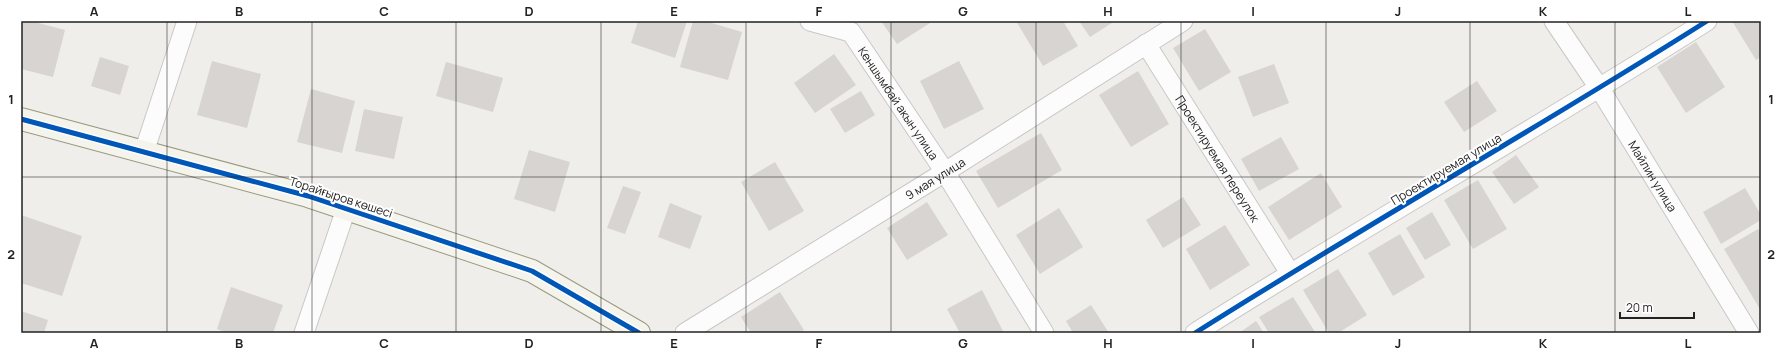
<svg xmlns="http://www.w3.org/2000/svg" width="1782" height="354" viewBox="0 0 1782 354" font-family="Manrope,sans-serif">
<rect width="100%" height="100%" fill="#f0eeeb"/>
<path fill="#d7d4d2" d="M 21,21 L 31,21 L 65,30 L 53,77 L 21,69 Z
M 638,21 L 687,21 L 675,58 L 631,43 Z
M 693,21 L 705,21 L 742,32 L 728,80 L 680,67 Z
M 881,21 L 929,21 L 930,23 L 897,44 Z
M 1016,21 L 1063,21 L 1078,46 L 1043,66 Z
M 1079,21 L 1115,21 L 1090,37 Z
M 1732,21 L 1761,21 L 1761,57 L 1756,60 Z
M 1205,29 L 1231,72 L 1199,91 L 1173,48 Z
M 1696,42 L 1725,87 L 1686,113 L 1657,67 Z
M 834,54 L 856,85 L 815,113 L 794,83 Z
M 100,57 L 129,66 L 120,95 L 91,86 Z
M 212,61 L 261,74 L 247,128 L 197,115 Z
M 959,61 L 984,109 L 944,129 L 920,81 Z
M 446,62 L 503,78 L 493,112 L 436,96 Z
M 1274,64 L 1289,103 L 1253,117 L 1238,77 Z
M 1138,71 L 1169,124 L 1131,147 L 1099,95 Z
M 1477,81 L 1497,111 L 1464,132 L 1444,102 Z
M 311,89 L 355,101 L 342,153 L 297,142 Z
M 861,91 L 875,115 L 845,133 L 830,109 Z
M 364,109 L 403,117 L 394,159 L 355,151 Z
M 1041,133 L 1062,170 L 998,208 L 976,171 Z
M 1281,137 L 1299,169 L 1259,191 L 1241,159 Z
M 529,150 L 570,162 L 555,212 L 514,199 Z
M 1516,155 L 1539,187 L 1514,204 L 1492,172 Z
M 775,162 L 804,211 L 769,231 L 741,182 Z
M 1321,173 L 1342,207 L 1289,240 L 1268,207 Z
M 1478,180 L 1507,229 L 1473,249 L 1444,200 Z
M 623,186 L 641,192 L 625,234 L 607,228 Z
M 1745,188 L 1761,215 L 1761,220 L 1721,244 L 1703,212 Z
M 1183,197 L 1201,225 L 1163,248 L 1146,220 Z
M 927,202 L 948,235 L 907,260 L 887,228 Z
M 670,203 L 702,216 L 690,249 L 658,237 Z
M 1059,208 L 1083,247 L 1040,274 L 1016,235 Z
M 1432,212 L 1451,245 L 1425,260 L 1406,228 Z
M 21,215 L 82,236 L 62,296 L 21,283 Z
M 1225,225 L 1250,265 L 1210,290 L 1186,249 Z
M 1758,229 L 1761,233 L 1761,311 L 1724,249 Z
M 1400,234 L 1425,277 L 1393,296 L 1368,253 Z
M 1338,269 L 1367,315 L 1338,333 L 1329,333 L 1303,290 Z
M 231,287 L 283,305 L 273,333 L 228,333 L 217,329 Z
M 982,290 L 1003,331 L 999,333 L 960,333 L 947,309 Z
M 780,292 L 804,330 L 799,333 L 751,333 L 741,317 Z
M 1293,297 L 1315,332 L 1269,333 L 1259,317 Z
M 1091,305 L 1109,333 L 1073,333 L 1066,321 Z
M 21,311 L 48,320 L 44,333 L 21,333 Z
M 1256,321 L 1264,333 L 1239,333 Z"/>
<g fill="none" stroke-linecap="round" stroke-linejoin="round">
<defs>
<g id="street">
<path id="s1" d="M 810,21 L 851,32 L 945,172 L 1044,333"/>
<path id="s2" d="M 1554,21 L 1600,89 L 1749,333"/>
<path id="s3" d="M 1146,44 L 1290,273"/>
<path d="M 144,152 L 187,21"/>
<path d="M 304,333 L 346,209"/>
<path id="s4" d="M 685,333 L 945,172 L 1183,21"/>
<path d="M 1195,333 C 1364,226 1538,128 1707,21"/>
</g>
<path id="secondary" d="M 21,119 L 308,196 L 532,271 L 639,333"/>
</defs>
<use href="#street" stroke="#c9c8c7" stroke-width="21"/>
<use href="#secondary" stroke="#999a82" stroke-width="24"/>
<use href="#street" stroke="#fdfcfc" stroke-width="19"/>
<use href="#secondary" stroke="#f4f4ed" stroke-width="22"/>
<defs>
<path id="cycleway" d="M 21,119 L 308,196 L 532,271 L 639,333
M 1195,333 C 1364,226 1538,128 1707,21"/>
</defs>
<use href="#cycleway" stroke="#fff" stroke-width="8"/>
<use href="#cycleway" stroke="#0057b8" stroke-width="5"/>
</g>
<path fill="none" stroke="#222" stroke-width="1" stroke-opacity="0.55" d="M 167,21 L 167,333M 312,21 L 312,333M 456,21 L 456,333M 601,21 L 601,333M 746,21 L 746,333M 891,21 L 891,333M 1036,21 L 1036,333M 1181,21 L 1181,333M 1326,21 L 1326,333M 1470,21 L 1470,333M 1615,21 L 1615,333M 21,177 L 1761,177"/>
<g text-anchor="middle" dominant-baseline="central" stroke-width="4" stroke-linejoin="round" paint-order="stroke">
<g font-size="12" fill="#222" stroke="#fff">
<text stroke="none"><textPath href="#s1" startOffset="128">Кеншымбай акын улица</textPath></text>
<text stroke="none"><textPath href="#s3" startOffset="135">Проектируемая переулок</textPath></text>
<text transform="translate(1446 169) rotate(-31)">Проектируемая улица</text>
<text stroke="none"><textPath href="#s2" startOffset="184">Майлин улица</textPath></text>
<text stroke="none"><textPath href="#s4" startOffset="294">9 мая улица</textPath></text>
<text transform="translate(341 197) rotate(18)">Торайғыров көшесі</text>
</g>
</g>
<rect width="1782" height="354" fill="none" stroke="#ffffff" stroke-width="44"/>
<path d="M1620 312v6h74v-6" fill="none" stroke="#222222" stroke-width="2"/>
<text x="1626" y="312" font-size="12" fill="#222222" stroke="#ffffff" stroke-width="3" paint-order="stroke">20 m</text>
<rect x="22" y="22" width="1738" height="310" fill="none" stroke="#222" stroke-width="1.5"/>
<g font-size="13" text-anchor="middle" font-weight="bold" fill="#222">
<text x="94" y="16">A</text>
<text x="239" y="16">B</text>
<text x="384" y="16">C</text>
<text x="529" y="16">D</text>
<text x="674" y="16">E</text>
<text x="819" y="16">F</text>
<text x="963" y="16">G</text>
<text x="1108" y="16">H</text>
<text x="1253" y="16">I</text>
<text x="1398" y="16">J</text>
<text x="1543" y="16">K</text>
<text x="1688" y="16">L</text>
<text x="11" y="104">1</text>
<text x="1771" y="104">1</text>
<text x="11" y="259">2</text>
<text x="1771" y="259">2</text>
<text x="94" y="348">A</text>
<text x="239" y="348">B</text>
<text x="384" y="348">C</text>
<text x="529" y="348">D</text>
<text x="674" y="348">E</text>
<text x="819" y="348">F</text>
<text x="963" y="348">G</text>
<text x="1108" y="348">H</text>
<text x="1253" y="348">I</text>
<text x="1398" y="348">J</text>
<text x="1543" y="348">K</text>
<text x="1688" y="348">L</text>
</g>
</svg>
